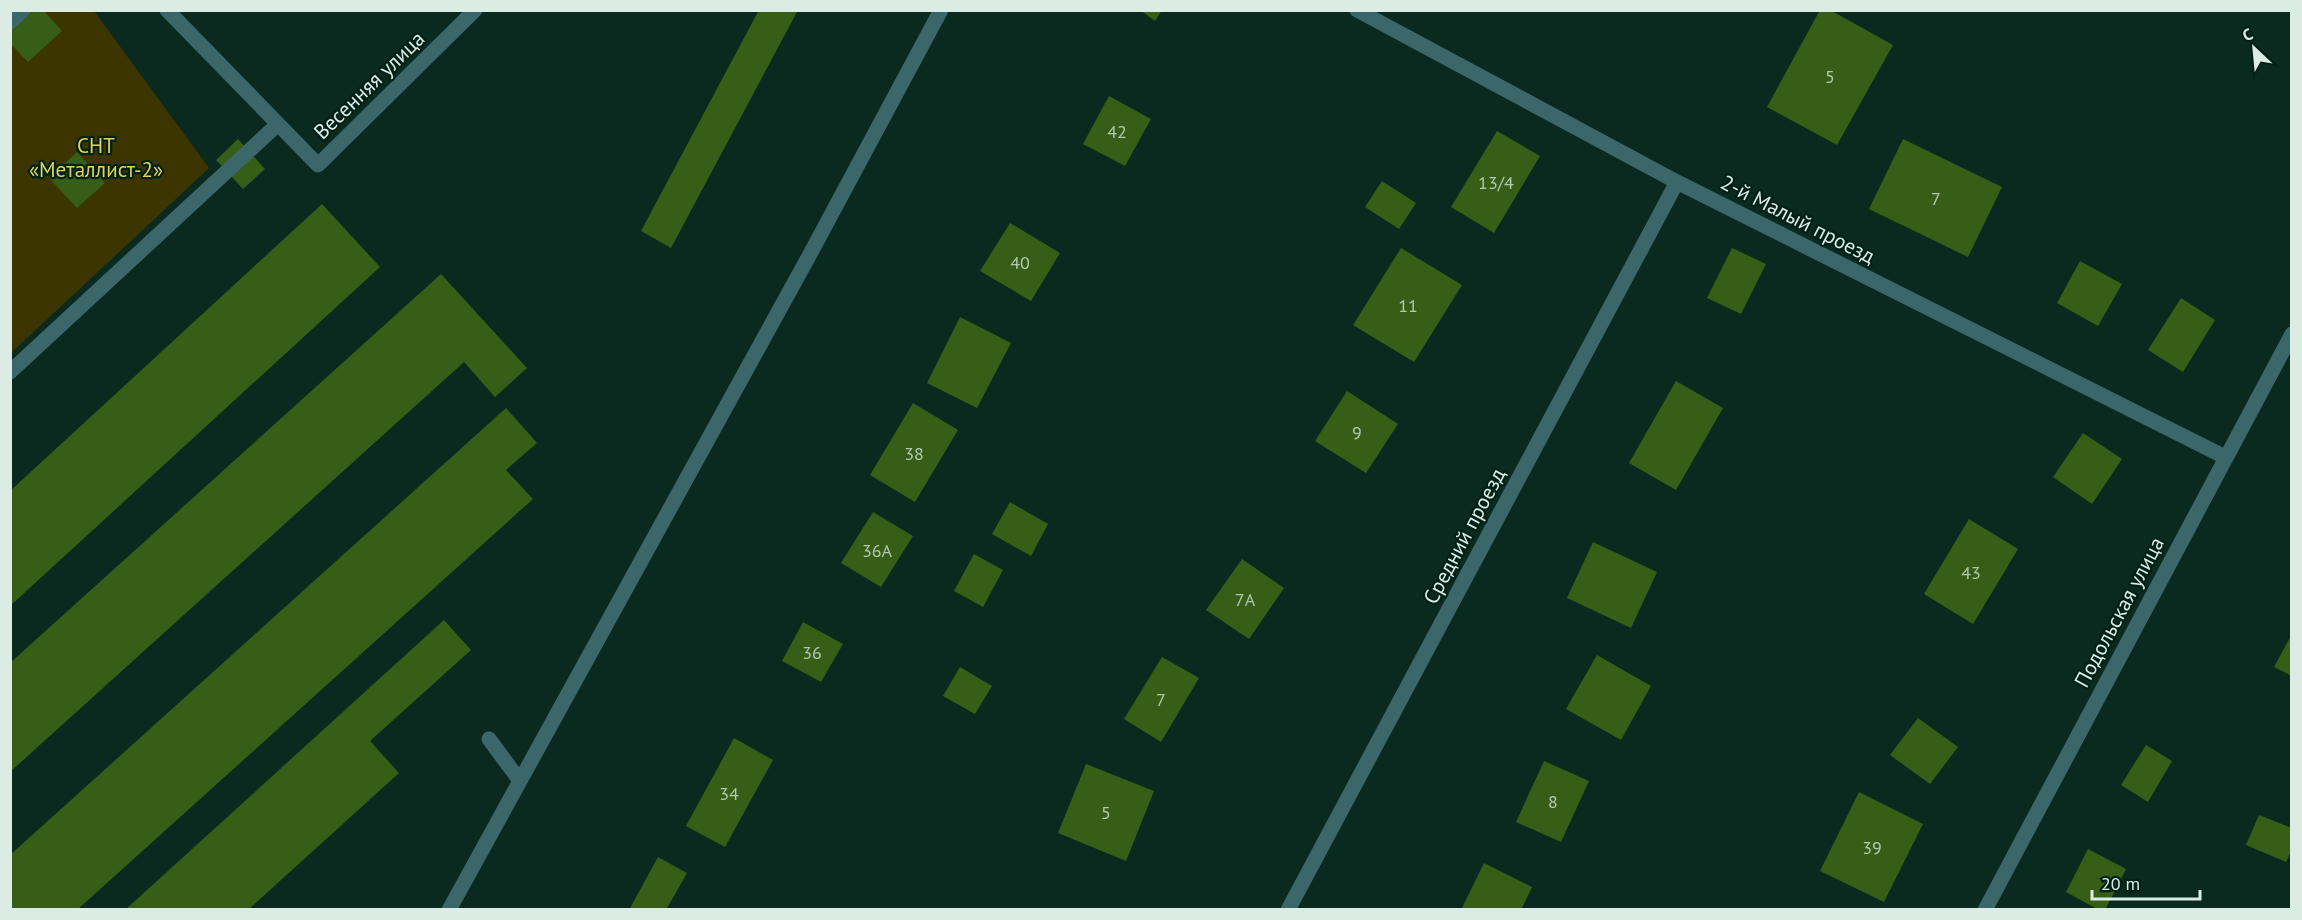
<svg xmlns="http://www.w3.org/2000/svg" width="2302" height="920" viewBox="0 0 2302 920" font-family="'PT Sans',sans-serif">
<rect width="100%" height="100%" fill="#0a2a20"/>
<path fill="#3d3500" d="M 11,11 L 94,11 L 209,168 L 11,353 Z"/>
<path fill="#365e17" d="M 28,10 L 43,10 L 62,31 L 28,62 L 10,43 L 10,26 Z
M 759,10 L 798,10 L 671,248 L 641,231 Z
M 1140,10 L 1162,10 L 1155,21 Z
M 1820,10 L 1830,10 L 1893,45 L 1837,145 L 1767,107 Z
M 1109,96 L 1151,119 L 1125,166 L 1083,144 Z
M 1497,131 L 1540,156 L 1494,233 L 1451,207 Z
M 238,139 L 265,169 L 243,189 L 216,160 Z
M 1903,139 L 2002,187 L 1968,257 L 1869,209 Z
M 77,152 L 105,183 L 77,208 L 49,178 Z
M 1382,181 L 1416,203 L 1399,229 L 1365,207 Z
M 322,204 L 380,267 L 10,606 L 10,491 Z
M 1010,223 L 1060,253 L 1031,301 L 980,271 Z
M 1401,248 L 1462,285 L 1414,362 L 1353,325 Z
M 1732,248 L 1766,264 L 1741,314 L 1707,298 Z
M 2080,261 L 2122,284 L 2098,326 L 2057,303 Z
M 441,274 L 527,368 L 495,397 L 464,362 L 10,772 L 10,663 Z
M 2181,298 L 2215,320 L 2183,372 L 2148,350 Z
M 960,317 L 1011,343 L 977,408 L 927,383 Z
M 1676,381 L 1723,408 L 1676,490 L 1629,463 Z
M 1347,391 L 1398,424 L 1366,473 L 1315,441 Z
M 913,403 L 958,430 L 915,502 L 870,475 Z
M 506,408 L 537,443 L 506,470 L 533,499 L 77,910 L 10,910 L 10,855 Z
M 2083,433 L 2122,459 L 2092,504 L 2053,477 Z
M 1010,502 L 1048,524 L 1031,556 L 992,534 Z
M 873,512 L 913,536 L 881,587 L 841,563 Z
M 1969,519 L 2018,549 L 1973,624 L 1924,594 Z
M 1593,542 L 1657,572 L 1631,628 L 1567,598 Z
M 974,554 L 1003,570 L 983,607 L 954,591 Z
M 1242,559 L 1284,588 L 1249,639 L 1206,610 Z
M 444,620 L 471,650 L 370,741 L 399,773 L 248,910 L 125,910 Z
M 803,622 L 843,644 L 821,682 L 782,661 Z
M 2292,634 L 2292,676 L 2274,667 Z
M 1597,655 L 1651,686 L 1621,740 L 1566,709 Z
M 1162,657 L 1199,678 L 1161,742 L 1124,719 Z
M 960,667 L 992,686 L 975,714 L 943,696 Z
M 1918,718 L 1958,747 L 1930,784 L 1890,755 Z
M 734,738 L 773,760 L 725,847 L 686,826 Z
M 2146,745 L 2172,761 L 2148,802 L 2121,785 Z
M 1544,761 L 1589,781 L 1561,842 L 1516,822 Z
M 1086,764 L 1154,791 L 1126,861 L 1058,833 Z
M 1859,792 L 1923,824 L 1884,902 L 1820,871 Z
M 2259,815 L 2292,828 L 2292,849 L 2286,862 L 2246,845 Z
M 2088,849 L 2126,869 L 2105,910 L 2099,910 L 2066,892 Z
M 658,857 L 687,873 L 666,910 L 629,910 Z
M 1484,863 L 1532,887 L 1521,910 L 1461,910 Z"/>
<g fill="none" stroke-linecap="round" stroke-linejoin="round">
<path stroke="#3b676a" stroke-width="15" d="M 167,10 L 318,165 L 475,10
M 1357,10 L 1677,182 L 2225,457
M 10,22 L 23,10
M 10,372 L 278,124
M 520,781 L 809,256 L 941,10
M 449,910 L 520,781 L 489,739
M 1288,910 L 1677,182
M 1985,910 L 2292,334"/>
</g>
<g text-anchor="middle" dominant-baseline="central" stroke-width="4.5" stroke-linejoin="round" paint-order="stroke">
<g font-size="18" fill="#b1c8b1">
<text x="1830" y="76">5</text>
<text x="1117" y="131">42</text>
<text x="1496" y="182">13/4</text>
<text x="1936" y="198">7</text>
<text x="1020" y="262">40</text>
<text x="1408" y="305">11</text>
<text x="1357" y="432">9</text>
<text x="914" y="453">38</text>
<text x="877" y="550">36А</text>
<text x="1971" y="572">43</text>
<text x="1245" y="599">7А</text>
<text x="812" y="652">36</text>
<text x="1161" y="699">7</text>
<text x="729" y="793">34</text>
<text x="1553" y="801">8</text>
<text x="1106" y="812">5</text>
<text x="1872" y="847">39</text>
</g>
<g font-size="21" fill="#daece4" stroke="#012116">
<text transform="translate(369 85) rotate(-44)">Весенняя улица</text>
<text transform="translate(1798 219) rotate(27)">2-й Малый проезд</text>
<text transform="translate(1464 536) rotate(-62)">Средний проезд</text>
<text transform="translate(2119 612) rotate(-62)">Подольская улица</text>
</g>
<g font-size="21" fill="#e3d15a" stroke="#012116">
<text x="96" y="145">СНТ<tspan x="96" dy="24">«Металлист-2»</tspan></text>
</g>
</g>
<rect width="2302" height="920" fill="none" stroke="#daece4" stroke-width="24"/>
<g transform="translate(2254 48) rotate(334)" stroke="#012116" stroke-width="4.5" paint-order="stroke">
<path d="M0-4.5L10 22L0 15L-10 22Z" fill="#daece4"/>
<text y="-9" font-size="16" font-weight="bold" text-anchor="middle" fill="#daece4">С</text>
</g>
<path d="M2092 890v9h108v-9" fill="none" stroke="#daece4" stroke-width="3"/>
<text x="2101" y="890" font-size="18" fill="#daece4" stroke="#012116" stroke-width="4.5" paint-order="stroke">20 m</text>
</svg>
